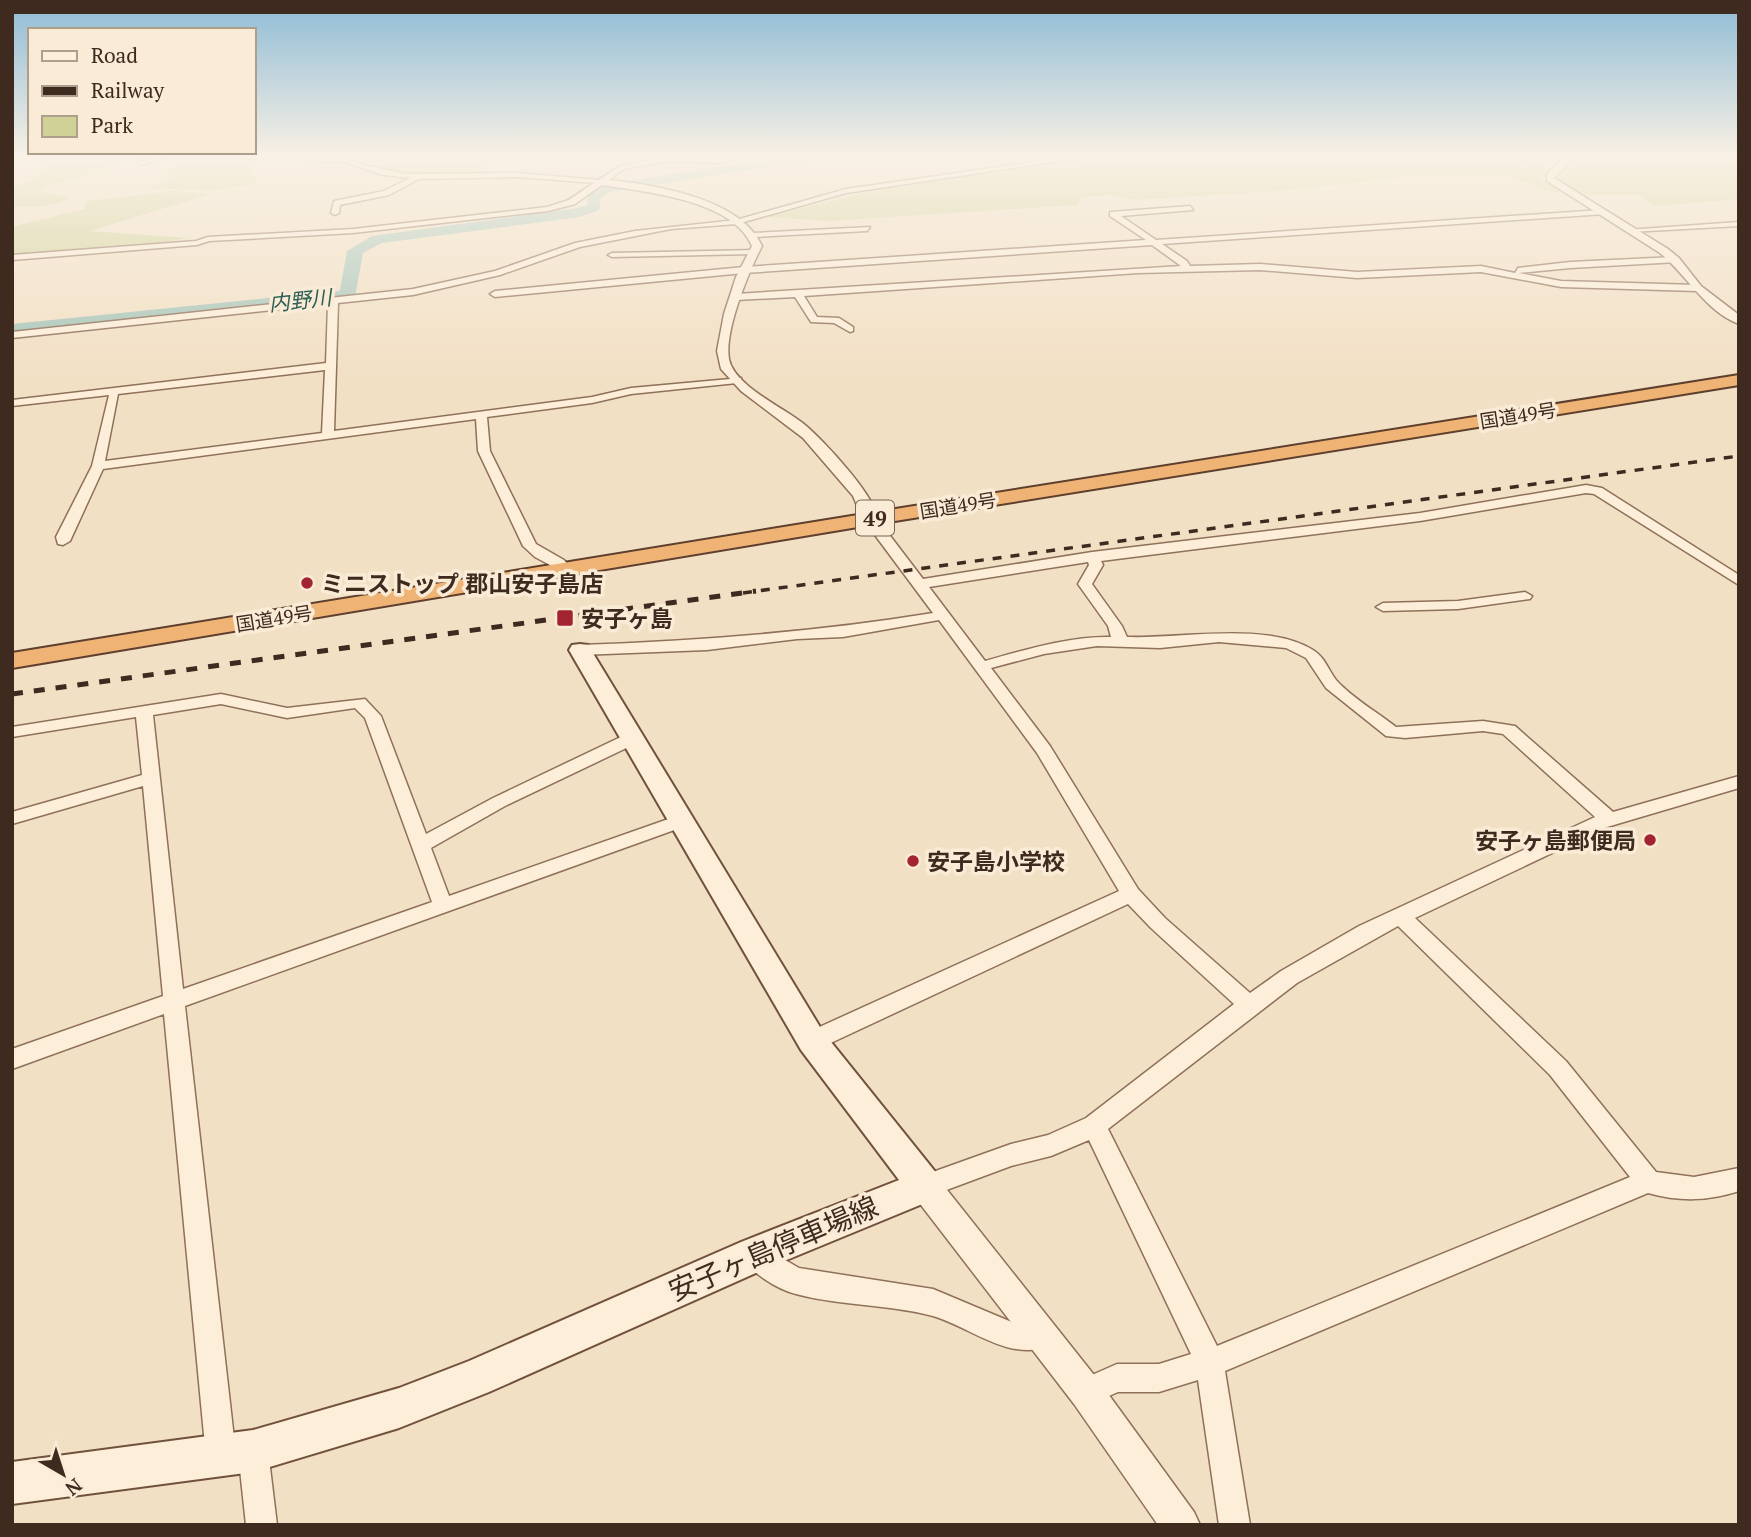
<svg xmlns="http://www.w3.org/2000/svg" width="1751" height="1537" viewBox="0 0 1751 1537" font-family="'PT Serif','Noto Sans JP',serif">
<rect width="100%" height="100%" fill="#f2e0c5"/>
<path fill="#d0d197" d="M 45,158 L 334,158 L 260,160 L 249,173 L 256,176 L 258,181 L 255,184 L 215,190 L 154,189 L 152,186 L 172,178 L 173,175 L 164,172 L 176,166 L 160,160 L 119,165 L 36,190 L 69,198 C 52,208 31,207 12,207 L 12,188 L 40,177 Z
M 382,158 L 494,158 L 485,170 C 445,173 404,176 364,165 L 364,161 Z
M 1086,158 L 1531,158 L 1548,162 L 1540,179 L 1561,191 L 1556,193 L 1506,176 L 1412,176 L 1290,190 L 1135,200 L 1110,195 L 1082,197 L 1077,205 L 829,221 L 765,217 L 867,192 Z
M 1573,158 L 1739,158 L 1739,199 L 1653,206 L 1640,195 L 1583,195 L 1557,179 Z
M 174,191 L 210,194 L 90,231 L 188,238 L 149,245 L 12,256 L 12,227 L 84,209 L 86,201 Z"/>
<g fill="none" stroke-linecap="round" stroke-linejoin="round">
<path stroke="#6c9486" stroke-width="2.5" d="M 728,159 L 754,158
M 561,204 L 616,168 L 626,165"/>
<path fill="#a7c5b9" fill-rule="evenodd" d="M 772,158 L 872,158 L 866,162 L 774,166 L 611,192 L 601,197 L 599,210 L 580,217 L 382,243 L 363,253 L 355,297 L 340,301 L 12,336 L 12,324 L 338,291 L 340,290 L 347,251 L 372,236 L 577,208 L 587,205 L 589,192 L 602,185 Z"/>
<defs>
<path id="minor" d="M 152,158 L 164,158 L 141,165 L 138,163 Z
M 242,158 L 347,158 L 364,165 L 405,174 L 518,173 L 599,180 L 620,166 L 661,158 L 740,158 L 718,163 L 668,161 L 624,169 L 575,204 L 548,211 L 353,233 L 209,241 L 197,245 L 12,260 L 12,255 L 196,241 L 208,237 L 353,229 L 547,207 L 569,200 L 594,183 L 518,177 L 419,179 L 389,195 L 340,205 L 339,213 L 335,215 L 331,213 L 334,201 L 384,191 L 410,178 L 383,175 L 344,162 Z
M 1061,158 L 1080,158 L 846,193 L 737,224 L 671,229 L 580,247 L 500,275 L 413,295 L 338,303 L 334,431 L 592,397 L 631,388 L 741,378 L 741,382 L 737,383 L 631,394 L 592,403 L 487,417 L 490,451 L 536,544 L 564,560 L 572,569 L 565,573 L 535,557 L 523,546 L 478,451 L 476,419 L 103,469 L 70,541 L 63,545 L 58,544 L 56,537 L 92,466 L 109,395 L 12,406 L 12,400 L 326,363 L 328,304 L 12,338 L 12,332 L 413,289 L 495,271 L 575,243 L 635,231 L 736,220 L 846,189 ZM 325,370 L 322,433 L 105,461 L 118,394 Z
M 1190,206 L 1193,210 L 1121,216 L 1156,240 L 1602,210 L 1605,214 L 1162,244 L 1187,261 L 1190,266 L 1260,264 L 1357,272 L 1481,266 L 1515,273 L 1518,268 L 1570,262 L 1675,257 L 1678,262 L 1570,268 L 1519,273 L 1561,281 L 1697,285 L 1701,288 L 1697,291 L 1561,287 L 1481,272 L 1357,278 L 1260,270 L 1138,273 L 804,296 L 817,317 L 839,318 L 853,327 L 853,331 L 850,332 L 834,323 L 811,322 L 795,297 L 736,300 L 731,297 L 736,294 L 1181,266 L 1152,245 L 744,273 L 495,297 L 490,294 L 495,291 L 744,267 L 1146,240 L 1110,216 L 1110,212 Z
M 1739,222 L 1739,226 L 1630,232 L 1626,230 Z
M 870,227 L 867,231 L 753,237 L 749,235 L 753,233 Z
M 757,250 L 754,254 L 612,257 L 608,255 L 612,253 Z
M 1586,485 L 1602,488 L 1739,575 L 1739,585 L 1594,494 L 1586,493 L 1420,521 L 1101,561 L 1103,565 L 1092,584 L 1122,626 L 1127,637 C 1181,639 1266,621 1313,650 C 1324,656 1329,671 1336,680 C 1352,698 1377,712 1396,727 L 1483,721 L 1515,726 L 1613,812 L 1739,776 L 1739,788 L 1607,827 L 1415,918 L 1566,1061 L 1656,1172 L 1694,1177 L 1739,1168 L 1739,1191 C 1708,1201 1680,1202 1648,1193 L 1225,1371 L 1250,1525 L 1219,1525 L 1198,1380 L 1159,1392 L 1118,1392 L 1086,1406 L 1076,1402 L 1072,1392 L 1076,1382 L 1117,1364 L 1159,1364 L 1191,1354 L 1089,1140 L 1051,1156 L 1011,1166 L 925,1198 L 916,1194 L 913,1186 L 916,1178 L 1011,1144 L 1048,1135 L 1086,1118 L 1234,1004 L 1151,928 L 1128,904 L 820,1048 L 812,1050 L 804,1048 L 801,1041 L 804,1034 L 1119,891 L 1037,753 L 939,620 L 843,637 L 797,639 L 707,650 L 580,655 L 572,650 L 580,645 C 698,641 816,632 933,613 L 863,519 L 870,515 L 875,516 L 923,579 L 1092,552 L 1420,513 ZM 1088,562 L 1089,565 L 1078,584 L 1108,626 L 1111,637 C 1069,636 1025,650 985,661 L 929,587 ZM 1219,642 L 1286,648 L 1306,658 L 1326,688 L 1386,736 L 1405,738 L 1483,731 L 1503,734 L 1595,817 L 1359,926 L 1281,971 L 1250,993 L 1165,918 L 1138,889 L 1050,746 L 991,668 L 1044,654 L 1097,646 L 1160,648 ZM 1398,926 L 1550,1075 L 1630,1177 L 1217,1346 L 1108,1129 L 1297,983 Z
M 1525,592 L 1532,596 L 1530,599 L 1458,609 L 1383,611 L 1376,607 L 1383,603 L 1458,601 Z
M 221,694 L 287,708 L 365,699 L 381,716 L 426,834 L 493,798 L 627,734 L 639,734 L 641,738 L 639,742 L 505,806 L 431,848 L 449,896 L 677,816 L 691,816 L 693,820 L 691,824 L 185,1006 L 236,1456 L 232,1467 L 221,1471 L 210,1467 L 206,1456 L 164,1014 L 12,1069 L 12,1049 L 163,996 L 143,786 L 12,824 L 12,812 L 142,775 L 136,717 L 12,737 L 12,727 ZM 221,704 L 287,718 L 355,708 L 365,718 L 432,902 L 183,989 L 153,715 Z
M 754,1242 L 799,1268 L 933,1289 L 1014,1323 L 1043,1321 L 1053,1325 L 1057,1335 L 1053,1345 C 1009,1363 973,1328 933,1316 C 888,1304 840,1306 796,1294 C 778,1290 748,1271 741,1255 L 745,1246 Z
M 253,1436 L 264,1440 L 268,1451 L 277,1525 L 246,1525 L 238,1451 L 242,1440 Z"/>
<path id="tertiary" d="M 1565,158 L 1574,158 L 1554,178 L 1668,249 L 1679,258 L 1701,286 L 1739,315 L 1739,324 C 1705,311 1687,275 1660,253 L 1547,181 L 1547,173 Z
M 600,179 C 648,184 740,196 762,246 C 749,271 724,331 729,359 C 734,386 785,408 805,425 C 821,438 884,504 876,522 L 864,522 L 853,496 L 803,438 L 741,391 L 721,369 L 717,351 L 724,314 L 736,277 L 752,246 C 732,198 641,192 597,184 Z
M 925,1172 L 936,1176 L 1098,1380 L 1194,1512 L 1200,1525 L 1158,1525 L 1074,1404 L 914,1196 L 910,1186 L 914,1176 Z"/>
<path id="secondary" d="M 580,644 L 588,645 L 591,650 L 823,1032 L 937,1174 L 942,1186 L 937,1198 L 767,1268 L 489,1392 L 399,1428 L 253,1472 L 12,1504 L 12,1462 L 253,1430 L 399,1388 L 469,1361 L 741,1242 L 899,1180 L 801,1050 L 569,650 L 572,645 Z"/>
<path id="trunk" d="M 1739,375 L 1739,385 L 870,525 L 12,668 L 12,653 L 870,513 Z"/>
</defs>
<use href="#minor" stroke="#8f7059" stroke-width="3"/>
<use href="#tertiary" stroke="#8f7059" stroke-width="3"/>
<use href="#secondary" stroke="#71513c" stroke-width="4"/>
<use href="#trunk" stroke="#5d3f2d" stroke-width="4"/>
<use href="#minor" fill="#fceed9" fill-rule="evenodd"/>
<use href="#tertiary" fill="#fceed9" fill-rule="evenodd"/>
<use href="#secondary" fill="#fceed9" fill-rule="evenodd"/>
<use href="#trunk" fill="#efb375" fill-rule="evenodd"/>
<path stroke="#3e2a1e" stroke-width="3.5" stroke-dasharray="9 9" stroke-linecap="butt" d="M 743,593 L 1739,456"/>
<path stroke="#3e2a1e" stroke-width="5" stroke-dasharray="11 11" stroke-linecap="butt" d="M 12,694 L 756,591"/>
</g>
<linearGradient id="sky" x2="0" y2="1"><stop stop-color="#8ebbd5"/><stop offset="0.42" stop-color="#f9f1e5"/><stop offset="1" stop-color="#f9f1e5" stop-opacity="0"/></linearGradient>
<rect width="1751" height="373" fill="url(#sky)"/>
<g fill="#a32431" stroke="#f9ebd5" stroke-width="2.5">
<circle cx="307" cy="583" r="7"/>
<rect x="556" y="609" width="18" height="18" rx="3.5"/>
<circle cx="1650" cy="840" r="7"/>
<circle cx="913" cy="861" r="7"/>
</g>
<g text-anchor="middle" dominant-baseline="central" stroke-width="7" stroke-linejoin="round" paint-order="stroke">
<g font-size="19" fill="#3e2a1e" stroke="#f9ebd5">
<text transform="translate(1518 415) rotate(-9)">国道49号</text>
<text transform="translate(958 505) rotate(-9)">国道49号</text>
<text transform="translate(274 618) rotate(-9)">国道49号</text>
</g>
<g font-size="21" font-style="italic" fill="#2c5f56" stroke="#f9ebd5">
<text transform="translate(300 300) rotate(-6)">内野川</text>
</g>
<rect fill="#f9ebd5" stroke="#766455" stroke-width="2" x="856" y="500.5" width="38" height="35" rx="5"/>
<g font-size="21" font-weight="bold" fill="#3e2a1e">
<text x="875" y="518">49</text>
</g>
<g font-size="23" font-weight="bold" fill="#3e2a1e" stroke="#f9ebd5" text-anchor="start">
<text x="321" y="583">ミニストップ 郡山安子島店</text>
<text x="581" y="618">安子ヶ島</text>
<text x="1636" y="840" text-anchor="end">安子ヶ島郵便局</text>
<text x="927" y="861">安子島小学校</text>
</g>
<g font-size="28" fill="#3e2a1e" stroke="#f9ebd5">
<text transform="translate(773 1248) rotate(-23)">安子ヶ島停車場線</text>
</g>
</g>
<rect width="1751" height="1537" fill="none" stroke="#3e2a1e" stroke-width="28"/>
<rect x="28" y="28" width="228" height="126" fill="#f9ebd5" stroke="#ae9e8c" stroke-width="2"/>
<rect x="42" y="51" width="35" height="10" fill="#fceed9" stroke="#ae9e8c" stroke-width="2"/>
<text x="91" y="63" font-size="21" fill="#3e2a1e">Road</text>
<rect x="42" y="86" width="35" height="10" fill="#3e2a1e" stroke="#ae9e8c" stroke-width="2"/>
<text x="91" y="98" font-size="21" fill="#3e2a1e">Railway</text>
<rect x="42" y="116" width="35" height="21" fill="#d0d197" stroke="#ae9e8c" stroke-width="2"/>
<text x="91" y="133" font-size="21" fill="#3e2a1e">Park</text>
<g transform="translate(63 1474) rotate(141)" stroke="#f9ebd5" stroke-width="5" paint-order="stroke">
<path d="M0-5L12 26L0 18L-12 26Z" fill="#3e2a1e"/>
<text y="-10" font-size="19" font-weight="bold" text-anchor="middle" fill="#3e2a1e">N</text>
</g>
</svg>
